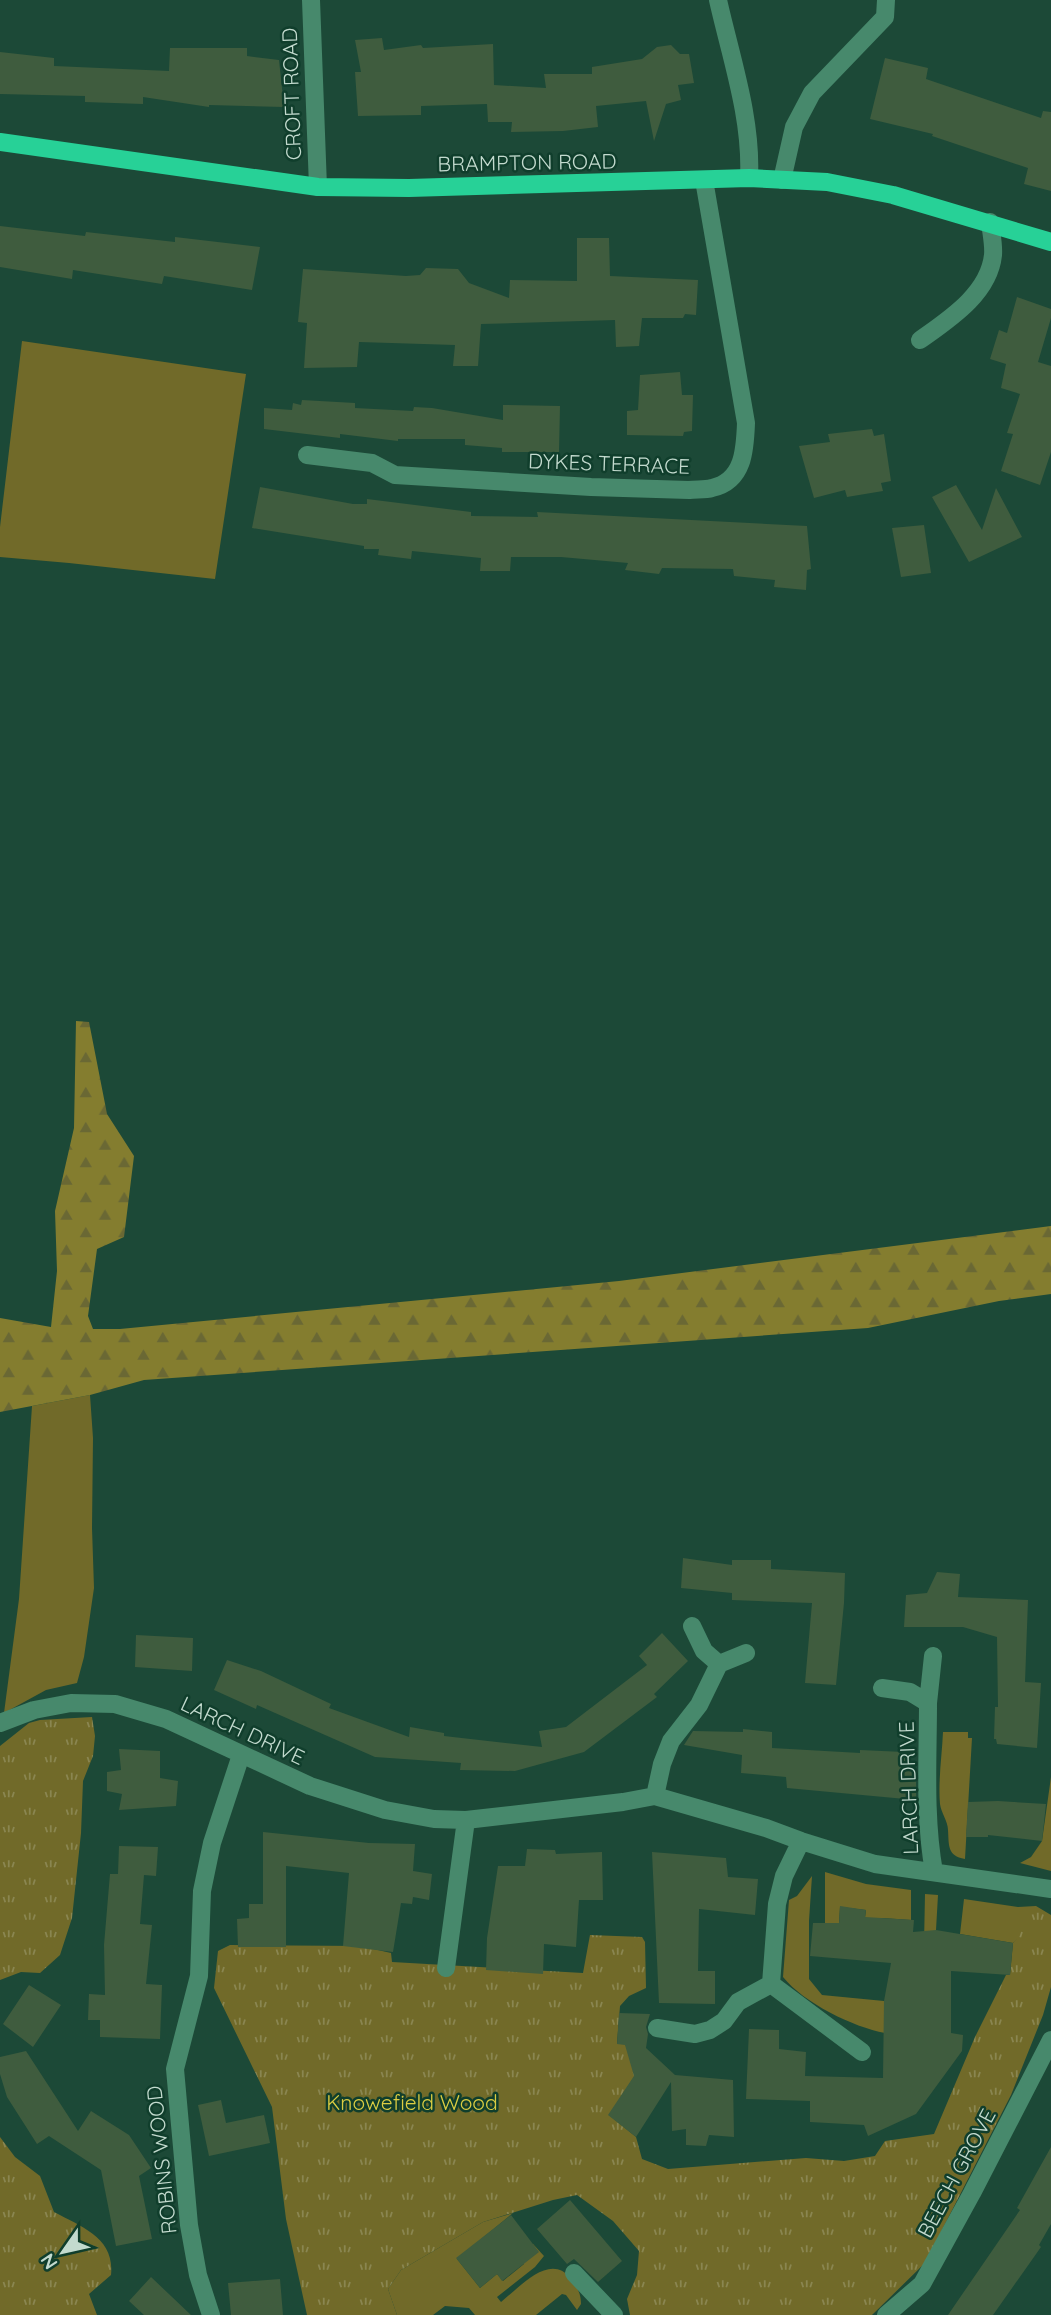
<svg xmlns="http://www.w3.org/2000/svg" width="1051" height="2315" viewBox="0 0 1051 2315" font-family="Quicksand,sans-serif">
<defs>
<pattern id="forest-firs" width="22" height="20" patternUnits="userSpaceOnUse" patternTransform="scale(1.75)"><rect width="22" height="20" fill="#847d2f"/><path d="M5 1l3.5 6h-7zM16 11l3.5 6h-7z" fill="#6a6834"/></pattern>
<pattern id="park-tufts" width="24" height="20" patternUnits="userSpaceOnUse" patternTransform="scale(1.75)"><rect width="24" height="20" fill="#716a29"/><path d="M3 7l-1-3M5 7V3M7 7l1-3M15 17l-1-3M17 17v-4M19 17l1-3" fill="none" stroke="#8a8651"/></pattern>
</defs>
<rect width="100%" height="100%" fill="#1c4937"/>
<path fill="#716a29" d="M 22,341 L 246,374 L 215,579 L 69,563 L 0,557 L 0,527 Z
M 90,1395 L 93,1438 L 92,1528 L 94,1588 L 84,1657 L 77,1683 L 46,1690 L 4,1713 L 19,1599 L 32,1406 Z
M 943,1732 L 968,1732 L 968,1738 L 972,1738 L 965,1859 C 947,1856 949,1845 948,1830 C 948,1821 941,1813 940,1804 C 938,1781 942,1755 943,1732 Z
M 1051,1777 L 1051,1871 L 1020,1863 L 1031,1857 L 1042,1841 Z
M 825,1872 L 866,1884 L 911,1890 L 911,1920 L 882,1918 L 864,1926 L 866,1910 L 840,1907 L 839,1924 L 825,1923 Z
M 812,1876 L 809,1921 L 809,1979 L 822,1995 L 884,2001 L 885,2033 C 853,2027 804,2003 783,1977 L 789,1900 L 797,1896 Z
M 925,1894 L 938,1895 L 936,1930 L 924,1944 Z
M 964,1899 L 1018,1907 L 1018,1939 L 1013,1943 L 960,1934 Z
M 513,2213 L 457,2259 L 480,2288 L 497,2274 L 503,2281 L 524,2264 L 518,2256 L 533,2244 L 544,2256 L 535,2267 L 497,2297 L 501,2302 C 519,2288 550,2251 571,2279 C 577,2287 581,2293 581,2304 L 577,2310 L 566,2295 L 562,2294 L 536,2315 L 475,2315 L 469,2308 L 445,2306 L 433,2315 L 397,2315 L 388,2289 L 401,2270 L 483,2222 Z"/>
<path fill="url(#forest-firs)" d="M 76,1021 L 89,1022 L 107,1114 L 134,1156 L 124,1237 L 97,1249 L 88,1316 L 93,1329 L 120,1329 L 619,1281 L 1051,1226 L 1051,1294 L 999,1301 L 868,1328 L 144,1380 L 90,1395 L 0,1412 L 0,1318 L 51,1327 L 57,1271 L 55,1211 L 74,1128 Z"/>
<path fill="url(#park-tufts)" d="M 92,1717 L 95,1736 L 93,1756 L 83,1781 L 81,1833 L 72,1918 L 60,1955 L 40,1973 L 21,1972 L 0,1980 L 0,1746 L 29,1723 L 40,1720 Z
M 1036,1906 L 1051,1915 L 1051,1987 L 1043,2015 L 1011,2095 L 925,2263 L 872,2315 L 630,2315 L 627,2299 L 637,2275 L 639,2251 L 613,2221 L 577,2195 L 553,2200 L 483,2222 L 401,2270 L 388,2289 L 397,2315 L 307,2315 L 286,2219 L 272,2107 L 214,1988 L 218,1951 L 230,1945 L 360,1946 L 391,1953 L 392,1962 L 583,1973 L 590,1935 L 642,1937 L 645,1942 L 646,1988 L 629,1996 L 620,2006 L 617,2043 L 625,2044 L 638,2071 L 609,2115 L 636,2137 L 642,2159 L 668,2169 L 806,2158 L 844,2161 L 875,2156 L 885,2141 L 934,2134 L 975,2037 L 1006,1975 L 1010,1975 L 1013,1943 L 1018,1938 L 1018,1907 Z
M 0,2137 L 15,2157 L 40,2176 L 54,2212 C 82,2227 115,2238 111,2275 L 89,2294 L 97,2315 L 0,2315 Z"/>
<path fill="#3f5c3e" d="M 382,38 L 384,50 L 421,45 L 423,48 L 493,44 L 494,85 L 546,88 L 544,74 L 592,74 L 592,67 L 642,59 L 657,47 L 671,45 L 680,54 L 689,54 L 694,83 L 678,85 L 681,100 L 666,104 L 654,141 L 646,101 L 596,106 L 598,127 L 563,131 L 511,132 L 512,122 L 488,122 L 487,104 L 421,106 L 421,115 L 358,116 L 355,72 L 361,72 L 355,40 Z
M 170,48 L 247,48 L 247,56 L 279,60 L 284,107 L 209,105 L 209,107 L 143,97 L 143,104 L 85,102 L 85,96 L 0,94 L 0,52 L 54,58 L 54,66 L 169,71 Z
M 885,58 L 928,68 L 926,79 L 1041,118 L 1043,111 L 1051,112 L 1051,191 L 1024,184 L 1028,168 L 932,136 L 933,134 L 870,119 Z
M 0,226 L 85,236 L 86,232 L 175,242 L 175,237 L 260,247 L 252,290 L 164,276 L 162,284 L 73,270 L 72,279 L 0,267 Z
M 577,238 L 609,238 L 610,276 L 698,280 L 696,315 L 685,314 L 683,318 L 642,318 L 639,346 L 616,347 L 615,320 L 481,324 L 478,366 L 453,366 L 455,345 L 359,342 L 357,367 L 304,368 L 307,323 L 298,322 L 303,269 L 406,276 L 420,275 L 426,268 L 458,269 L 469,283 L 509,298 L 510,280 L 577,281 Z
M 1017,297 L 1051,309 L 1051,318 L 1038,362 L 1051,366 L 1051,452 L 1040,485 L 1001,471 L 1013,434 L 1007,433 L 1020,394 L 1001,388 L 1006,364 L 990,359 L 999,330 L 1007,333 Z
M 680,372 L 682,395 L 693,395 L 692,431 L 684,432 L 683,436 L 627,435 L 627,411 L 638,410 L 640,375 Z
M 302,400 L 355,403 L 355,408 L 413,411 L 414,407 L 432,408 L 503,420 L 503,405 L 560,406 L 559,452 L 502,452 L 502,448 L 465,445 L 465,439 L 398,439 L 398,441 L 340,434 L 340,438 L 264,429 L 264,408 L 292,410 L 293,403 L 301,405 Z
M 872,429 L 874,436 L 884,434 L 891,481 L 881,483 L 883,491 L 847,497 L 845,490 L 814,498 L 799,446 L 830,442 L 828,434 Z
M 956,485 L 982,530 L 996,488 L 1022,537 L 969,562 L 932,497 Z
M 260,487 L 353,504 L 367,504 L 367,499 L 471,512 L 471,516 L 538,517 L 537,512 L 807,526 L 811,569 L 807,570 L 806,590 L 774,587 L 775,580 L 734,576 L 733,569 L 662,568 L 659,574 L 625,570 L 628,563 L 561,557 L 511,557 L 510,571 L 480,571 L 481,558 L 412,551 L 411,559 L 378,555 L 379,549 L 364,549 L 364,546 L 252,528 Z
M 924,525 L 931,573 L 901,577 L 892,528 Z
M 683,1558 L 732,1565 L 732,1560 L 771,1560 L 771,1569 L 845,1573 L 844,1603 L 836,1685 L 805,1683 L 812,1603 L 732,1600 L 732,1593 L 681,1588 Z
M 937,1572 L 960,1574 L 958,1597 L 1028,1600 L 1025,1682 L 1041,1683 L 1037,1748 L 997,1744 L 996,1739 L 994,1739 L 995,1707 L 998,1707 L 997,1637 L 963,1627 L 904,1627 L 906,1595 L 927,1593 Z
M 662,1633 L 688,1661 L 654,1694 L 657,1697 L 584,1752 L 515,1771 L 460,1770 L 461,1763 L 375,1757 L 257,1705 L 256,1709 L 214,1690 L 227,1660 L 261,1671 L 331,1704 L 329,1708 L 409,1737 L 410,1727 L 444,1733 L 444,1736 L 542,1747 L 539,1731 L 566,1727 L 647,1665 L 639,1656 Z
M 136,1635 L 193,1638 L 192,1671 L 135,1667 Z
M 743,1729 L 772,1732 L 772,1748 L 860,1753 L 860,1750 L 904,1752 L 906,1768 L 916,1768 L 916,1800 L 787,1788 L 786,1777 L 741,1773 L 742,1755 L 684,1745 L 693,1731 L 743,1732 Z
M 119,1749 L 160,1751 L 160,1778 L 178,1781 L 176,1806 L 119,1810 L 122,1794 L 107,1791 L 107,1772 L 121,1770 Z
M 998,1801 L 1046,1804 L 1042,1841 L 988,1835 L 988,1837 L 966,1837 L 968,1802 Z
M 263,1832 L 369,1843 L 415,1844 L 413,1871 L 432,1874 L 429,1900 L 413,1897 L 412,1904 L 401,1903 L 393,1952 L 343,1946 L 349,1873 L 286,1866 L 286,1947 L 238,1947 L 237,1919 L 249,1918 L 249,1904 L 263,1904 Z
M 119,1846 L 158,1847 L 156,1876 L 144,1875 L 140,1924 L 152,1925 L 146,1984 L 162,1985 L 160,2039 L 100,2037 L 100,2020 L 88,2020 L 89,1994 L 105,1995 L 104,1945 L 110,1874 L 118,1874 Z
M 527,1849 L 555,1850 L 556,1854 L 602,1852 L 603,1900 L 579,1900 L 576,1947 L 544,1944 L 543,1974 L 486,1970 L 487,1938 L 498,1866 L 525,1866 Z
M 652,1852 L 726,1858 L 728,1877 L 758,1879 L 755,1915 L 699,1909 L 698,1971 L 715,1971 L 715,2004 L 659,2003 Z
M 840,1906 L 866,1910 L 865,1917 L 914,1920 L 913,1932 L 936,1930 L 1013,1943 L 1010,1975 L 951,1971 L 951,2033 L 963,2035 L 962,2051 L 916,2114 L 868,2136 L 864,2125 L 810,2122 L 810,2101 L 746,2099 L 749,2029 L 779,2030 L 779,2049 L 806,2052 L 805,2076 L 883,2078 L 884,2001 L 891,1963 L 810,1956 L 813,1923 L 839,1923 Z
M 29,1985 L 61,2005 L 33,2047 L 3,2024 Z
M 619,2013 L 650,2014 L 646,2027 L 648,2034 L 646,2048 L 675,2075 L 733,2080 L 734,2137 L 709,2135 L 706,2146 L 686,2145 L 686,2129 L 672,2131 L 671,2082 L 636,2137 L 608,2115 L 634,2076 L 625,2045 L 617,2044 Z
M 26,2051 L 78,2131 L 91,2111 L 129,2135 L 151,2168 L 139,2176 L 152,2239 L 116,2246 L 101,2170 L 49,2136 L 37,2144 L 7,2097 L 0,2074 L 0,2057 Z
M 221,2100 L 226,2123 L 264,2115 L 270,2143 L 209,2156 L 198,2105 Z
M 1051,2147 L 1051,2224 L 1039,2245 L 1041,2247 L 993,2315 L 948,2315 L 1020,2210 L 1017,2208 Z
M 570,2200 L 622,2261 L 598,2282 L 574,2259 L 567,2264 L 537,2229 Z
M 511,2215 L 539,2252 L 502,2281 L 497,2274 L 480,2288 L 456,2258 Z
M 151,2277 L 191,2315 L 144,2315 L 129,2301 Z
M 280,2279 L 283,2315 L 231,2315 L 228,2283 Z"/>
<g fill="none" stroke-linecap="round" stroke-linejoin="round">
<path stroke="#47896c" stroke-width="18" d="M 311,0 L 318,187
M 718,0 C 731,58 752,118 749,178
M 782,180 L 794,127 L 812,93 L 885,17 L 886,0
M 920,340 C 948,320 989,294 993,255 C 994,245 991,232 990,222
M 307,455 L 372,463 L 395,475 L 591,487 L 689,490 C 696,489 705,490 712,488 C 744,481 745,449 746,423 L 704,180
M 692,1626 L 704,1651 L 719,1664
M 882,1688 L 910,1692 L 928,1703 C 928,1759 924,1816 934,1872
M 928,1703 L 933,1656
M 0,1723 L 34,1710 L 71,1703 L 115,1704 L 166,1719 L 310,1786 L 385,1810 L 434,1819 L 466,1820 L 623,1802 L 655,1796 L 766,1828 L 801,1841 L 875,1864 L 1051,1889
M 655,1796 L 662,1764 L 671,1741 L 699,1705 L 719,1664 L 746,1653
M 446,1968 L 466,1820
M 771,1984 L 862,2052
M 657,2028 L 695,2034 L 710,2030 L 724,2021 L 738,2002 L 771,1984 L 777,1904 L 784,1876 L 801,1841
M 574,2273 L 614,2315
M 211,2315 L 198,2275 L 189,2225 L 175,2069 L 199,1976 L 202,1891 L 212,1843 L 241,1755
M 886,2315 L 922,2284 L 972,2193 L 1051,2040"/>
<path stroke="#27d197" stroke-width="18" d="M 0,142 L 318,187 L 409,188 L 749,178 L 827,182 L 893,195 L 1051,242"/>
</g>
<g text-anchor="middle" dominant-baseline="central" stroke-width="5" stroke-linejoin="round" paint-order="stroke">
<g font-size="21" fill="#c3dace" stroke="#103e2c">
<text transform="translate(291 94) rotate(-92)">CROFT ROAD</text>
<text transform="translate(527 162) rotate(-1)">BRAMPTON ROAD</text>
<text transform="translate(609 463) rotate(2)">DYKES TERRACE</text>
<text transform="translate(243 1730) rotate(25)">LARCH DRIVE</text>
<text transform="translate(908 1788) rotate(-92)">LARCH DRIVE</text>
<text transform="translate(161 2160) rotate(-96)">ROBINS WOOD</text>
<text transform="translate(956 2173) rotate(-62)">BEECH GROVE</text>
</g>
<g font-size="21" fill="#dbcd42" stroke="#103e2c">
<text x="412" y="2102">Knowefield Wood</text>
</g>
</g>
<g transform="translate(63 2252) rotate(236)" stroke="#103e2c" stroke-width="5" paint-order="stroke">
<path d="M0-5L12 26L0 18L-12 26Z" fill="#c3dace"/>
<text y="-10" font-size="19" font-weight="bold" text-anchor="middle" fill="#c3dace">N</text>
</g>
</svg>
